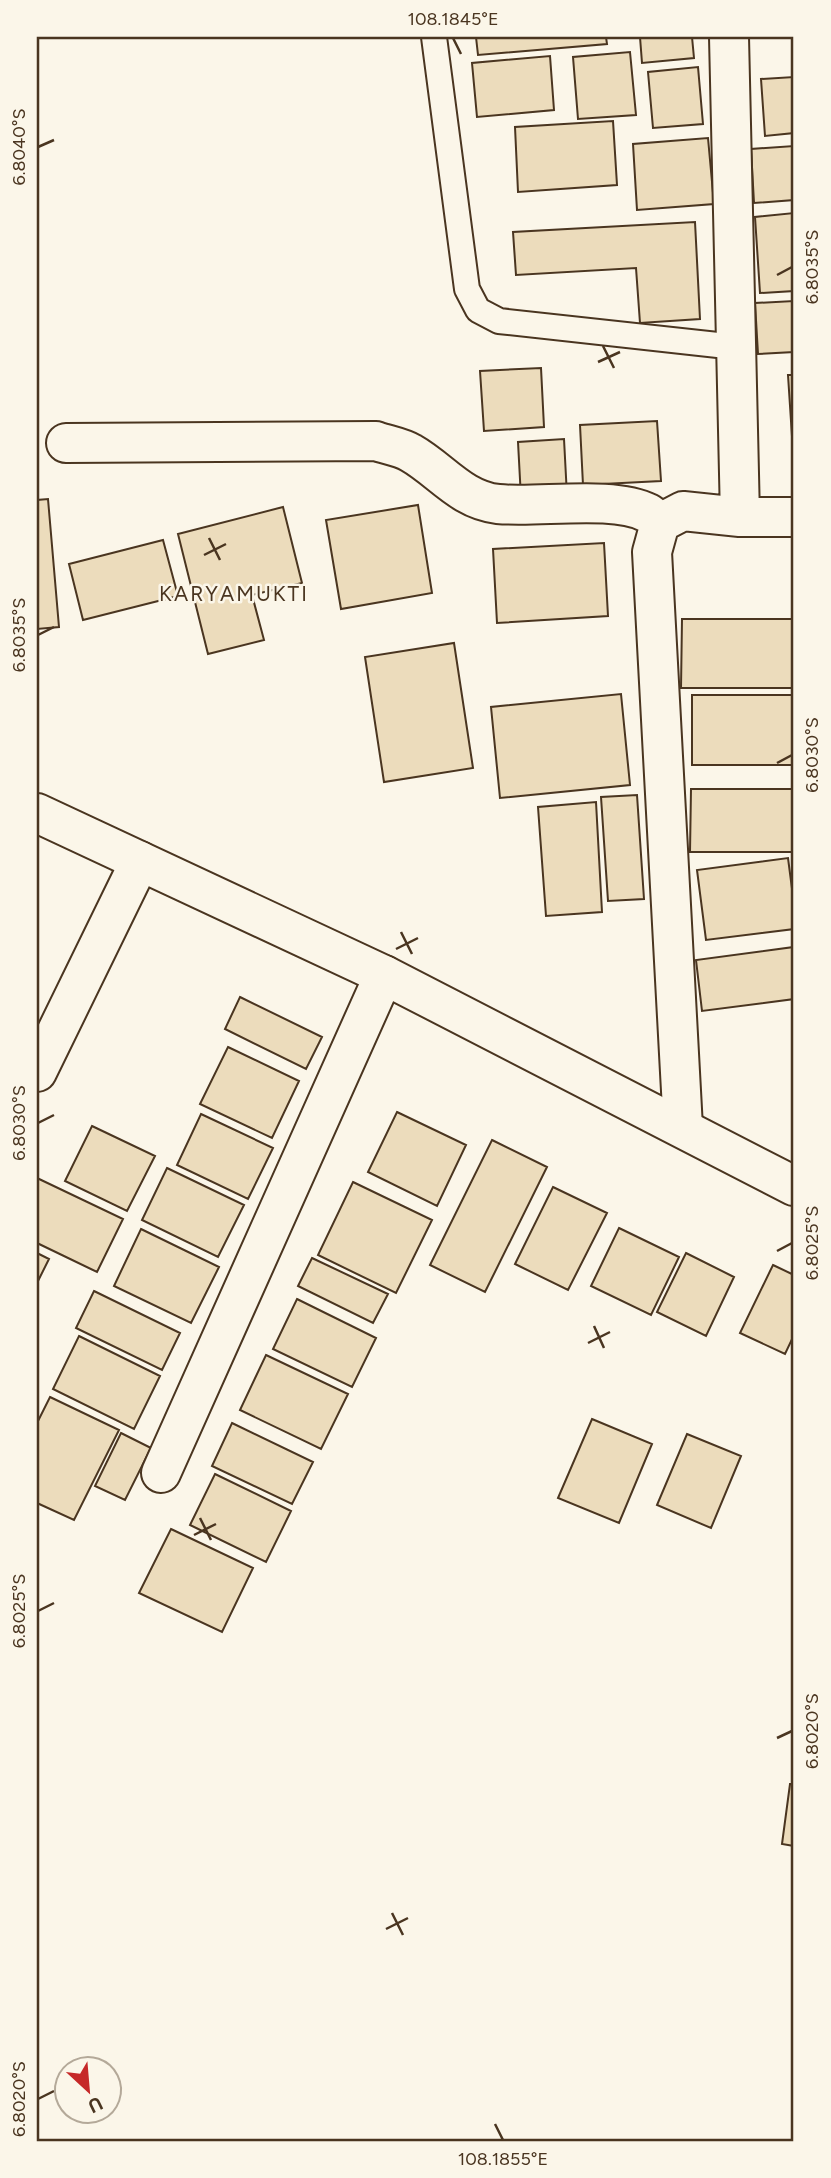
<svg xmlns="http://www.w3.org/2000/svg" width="831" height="2178" viewBox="0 0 831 2178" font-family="Figtree,sans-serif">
<rect width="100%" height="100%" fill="#fbf6e9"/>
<path fill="#ecdcbc" stroke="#4a3520" stroke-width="2" d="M 476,37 L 606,37 L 607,44 L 478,55 Z
M 640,37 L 692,37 L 694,58 L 642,63 Z
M 630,52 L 636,115 L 578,119 L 573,57 Z
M 550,56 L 554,110 L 477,117 L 472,63 Z
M 698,67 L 703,124 L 653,128 L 648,72 Z
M 794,77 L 794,133 L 765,136 L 761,79 Z
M 613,121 L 617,185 L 518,192 L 515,127 Z
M 708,138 L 714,204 L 637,210 L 633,144 Z
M 794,146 L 794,200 L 754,203 L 751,149 Z
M 794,213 L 794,291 L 760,293 L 755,217 Z
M 695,222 L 700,319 L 640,323 L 636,268 L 516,275 L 513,232 Z
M 794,301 L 794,352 L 758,354 L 755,303 Z
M 541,368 L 544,427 L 484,431 L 480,371 Z
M 788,375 L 794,375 L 794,467 Z
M 657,421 L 661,481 L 583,485 L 580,425 Z
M 564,439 L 567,496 L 521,498 L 518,442 Z
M 48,499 L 59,627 L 37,629 L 37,500 Z
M 418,505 L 432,593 L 341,609 L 326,520 Z
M 283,507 L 302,583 L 252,595 L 264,640 L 208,654 L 178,534 Z
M 163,540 L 178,596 L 83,620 L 69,564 Z
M 604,543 L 608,616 L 497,623 L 493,549 Z
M 682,619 L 794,619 L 794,688 L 681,688 Z
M 454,643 L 473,768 L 384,782 L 365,657 Z
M 621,694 L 630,785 L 500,798 L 491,707 Z
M 692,695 L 794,695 L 794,765 L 692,765 Z
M 691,789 L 794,789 L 794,852 L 690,852 Z
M 637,795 L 644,899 L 608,901 L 601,797 Z
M 596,802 L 602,912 L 546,916 L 538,807 Z
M 788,858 L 794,904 L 794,929 L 706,940 L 697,870 Z
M 794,947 L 794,999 L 702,1011 L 696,960 Z
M 240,997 L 322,1037 L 306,1069 L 225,1029 Z
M 228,1047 L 299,1081 L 272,1138 L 200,1104 Z
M 397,1112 L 466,1145 L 437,1206 L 368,1172 Z
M 201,1114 L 273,1148 L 248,1199 L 177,1165 Z
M 92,1126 L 155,1156 L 127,1211 L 65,1181 Z
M 492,1140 L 547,1167 L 485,1292 L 430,1265 Z
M 167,1168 L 244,1205 L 218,1257 L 142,1220 Z
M 37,1178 L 123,1219 L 97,1272 L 37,1243 Z
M 353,1182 L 432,1220 L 396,1293 L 318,1255 Z
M 553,1187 L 607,1213 L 568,1290 L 515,1264 Z
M 619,1228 L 679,1257 L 651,1315 L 591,1286 Z
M 141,1229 L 219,1267 L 191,1323 L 114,1286 Z
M 37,1253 L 49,1259 L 37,1283 Z
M 686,1253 L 734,1277 L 706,1336 L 657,1312 Z
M 312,1258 L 388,1294 L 373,1323 L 298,1286 Z
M 773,1265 L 794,1275 L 794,1335 L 785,1354 L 740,1333 Z
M 94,1291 L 180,1333 L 162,1370 L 76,1328 Z
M 297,1299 L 376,1338 L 352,1387 L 273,1349 Z
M 79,1336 L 160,1376 L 134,1429 L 53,1389 Z
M 266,1355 L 348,1394 L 321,1449 L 240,1410 Z
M 50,1397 L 119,1430 L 74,1520 L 37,1503 L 37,1423 Z
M 592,1419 L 652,1444 L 619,1523 L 558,1498 Z
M 232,1423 L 313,1462 L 292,1504 L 212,1466 Z
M 121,1433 L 151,1448 L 125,1500 L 95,1486 Z
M 687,1434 L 741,1456 L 711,1528 L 657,1505 Z
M 215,1474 L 291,1511 L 266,1562 L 190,1525 Z
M 171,1529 L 253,1568 L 222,1632 L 139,1593 Z
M 790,1784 L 794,1784 L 794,1846 L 782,1844 Z"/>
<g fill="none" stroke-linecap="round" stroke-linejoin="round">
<defs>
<path id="service" d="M 434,37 L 467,289 L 478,310 L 499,321 L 736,347"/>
<path id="minor" d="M 66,443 L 376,441 C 387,445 401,447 411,453 C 441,470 461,500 498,504 C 539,508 613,495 648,513 C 652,515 656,520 660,523
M 740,517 L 794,517
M 37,1072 L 140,861
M 683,1128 L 652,552 L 660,523 L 683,511 L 740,517 L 729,37
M 161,1473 L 384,975"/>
<path id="primary" d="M 37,813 L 384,975 L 794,1186"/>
</defs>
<use href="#service" stroke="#4a3520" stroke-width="28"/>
<use href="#minor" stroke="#4a3520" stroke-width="42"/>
<use href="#primary" stroke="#4a3520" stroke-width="42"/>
<use href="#service" stroke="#fbf6e9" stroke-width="24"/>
<use href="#minor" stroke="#fbf6e9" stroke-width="38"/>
<use href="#primary" stroke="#fbf6e9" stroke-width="38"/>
</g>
<path fill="none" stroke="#4a3520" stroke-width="2.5" d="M 453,38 L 461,54M 38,147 L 54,140M 777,275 L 792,267M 603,346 L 614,368M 598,362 L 620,352M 209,538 L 220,560M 204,555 L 226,544M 38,635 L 54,627M 777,763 L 792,755M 401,932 L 412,954M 396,949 L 418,938M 38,1123 L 54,1115M 777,1251 L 792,1243M 594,1326 L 604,1348M 588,1343 L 610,1332M 200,1518 L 211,1540M 194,1535 L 216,1524M 38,1611 L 54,1603M 777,1738 L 792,1731M 392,1913 L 403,1935M 386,1929 L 408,1918M 38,2099 L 54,2091M 495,2124 L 503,2140"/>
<g text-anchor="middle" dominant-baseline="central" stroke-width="5" stroke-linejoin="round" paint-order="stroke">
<g font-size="21" letter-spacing="2" fill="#4a3520" stroke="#fbf6e9">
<text x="234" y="593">KARYAMUKTI</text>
</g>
</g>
<rect width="831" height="2178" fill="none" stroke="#fbf6e9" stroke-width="77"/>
<g transform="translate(88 2090) rotate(154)"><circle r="33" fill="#fbf6e9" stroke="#b4a999" stroke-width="2"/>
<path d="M0-5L12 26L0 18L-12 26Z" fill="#c62828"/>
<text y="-10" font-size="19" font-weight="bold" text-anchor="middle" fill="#4a3520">U</text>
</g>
<rect x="38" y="38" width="754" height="2102" fill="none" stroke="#4a3520" stroke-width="2.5"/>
<g font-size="18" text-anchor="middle" fill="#4a3520">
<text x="453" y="25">108.1845°E</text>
<text transform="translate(19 147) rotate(-90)" y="6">6.8040°S</text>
<text transform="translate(812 267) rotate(-90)" y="6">6.8035°S</text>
<text transform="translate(19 635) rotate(-90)" y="6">6.8035°S</text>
<text transform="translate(812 755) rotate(-90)" y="6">6.8030°S</text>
<text transform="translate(19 1123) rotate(-90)" y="6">6.8030°S</text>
<text transform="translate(812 1243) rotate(-90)" y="6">6.8025°S</text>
<text transform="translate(19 1611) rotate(-90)" y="6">6.8025°S</text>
<text transform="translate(812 1731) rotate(-90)" y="6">6.8020°S</text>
<text transform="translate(19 2099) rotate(-90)" y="6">6.8020°S</text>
<text x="503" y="2165">108.1855°E</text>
</g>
</svg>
